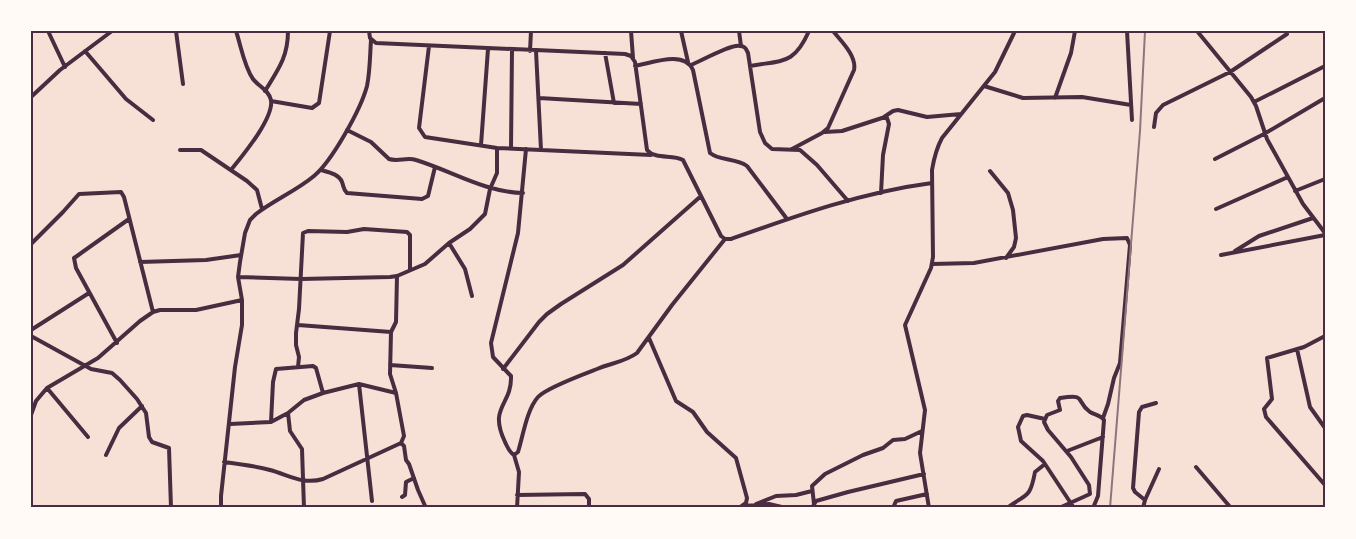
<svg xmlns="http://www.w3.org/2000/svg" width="1356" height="539" viewBox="0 0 1356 539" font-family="Lato,sans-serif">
<rect width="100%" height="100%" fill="#f7e1d7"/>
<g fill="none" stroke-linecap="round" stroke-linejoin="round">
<path stroke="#4a2c40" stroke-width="4" d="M 48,31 L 65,67
M 176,31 L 183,84
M 369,31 L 370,38 L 376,43 L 625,54 L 631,56 L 635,62 L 647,150 C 656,160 672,154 683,160 L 721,236 L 725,239 L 731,239 C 796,216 863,192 932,183
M 631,31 L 633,58
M 681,31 L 688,62
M 739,31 L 741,46
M 1127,31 L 1132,120
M 1197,31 L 1251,97 L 1256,106 L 1267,139 L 1303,204 L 1325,233
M 429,46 L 419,128 L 425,137 L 497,148 L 651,155
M 85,51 L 126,99 L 153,120
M 530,51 L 531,31
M 536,51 L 541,150
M 605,53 L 614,103
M 691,65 C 701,61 731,44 740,46 C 745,46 746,49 748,53 L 760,132 L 765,143 L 772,149 L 800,150 L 817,165 L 848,201
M 635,66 C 652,63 684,50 693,70 L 710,153 C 720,161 736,158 747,166 L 787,219
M 750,66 C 783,60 794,65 809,31
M 984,86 L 1023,98 L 1082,97 L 1131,105
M 265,91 C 278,70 288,57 288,31
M 31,97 L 60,70 L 112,31
M 539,98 L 641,104
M 1055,98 L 1071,53 L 1075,31
M 271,101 L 312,108 L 319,103 L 330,31
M 1254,102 L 1325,66
M 884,117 L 893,111 L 898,110 L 927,117 L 961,114
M 1154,127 L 1156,113 L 1163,105 L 1230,72 L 1287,34
M 347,130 L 371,142 L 389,159 C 398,162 407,157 416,160 C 452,171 484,192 523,193
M 825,132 L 842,131 L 882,118 L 887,118 L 889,124 L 883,155 L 881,193
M 481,145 L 488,49
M 511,148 L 512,50
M 526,149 L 518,233 L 491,343 L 493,357 L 511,376 C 512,406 488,406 505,442 C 508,448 509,452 514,455 L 518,452 C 523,436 527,409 538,397 C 546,388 584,374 597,369 C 611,363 625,362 637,353 L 672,305 L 725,239
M 792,149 L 822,133 L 828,128 L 854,70 C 857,56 841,41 833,31
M 180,150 L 201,150 L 247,181 L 257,190 L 262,209
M 1215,159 L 1264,134 L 1325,98
M 231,170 C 243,155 274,118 271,100 C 269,90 258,86 253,79 C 244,66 241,46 236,31
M 321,170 C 328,172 339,174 342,182 C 344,187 343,189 347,193 L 422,199 L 428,196 L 435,167
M 990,171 L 1008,193 L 1013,210 L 1016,238 L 1014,247 L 1006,258
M 1295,191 L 1325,179
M 1216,209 L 1288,177
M 449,243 L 465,269 L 472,296
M 31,244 L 63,212 L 79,194 L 121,192 L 124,197 L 153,312
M 1235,251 L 1259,236 L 1313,218
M 1221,255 L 1325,235
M 140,262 L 206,260 L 241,255
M 932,264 L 974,263 L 1103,239 L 1127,238 L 1130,245 L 1120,363 L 1114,378 L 1108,404 L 1103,418
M 238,277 L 301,279 L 390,277 L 397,276 L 425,264 L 449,243 L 470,229 L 485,214 L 490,189 L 497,173 L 497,148
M 298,325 L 391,332
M 31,330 L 89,293
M 31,336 L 91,369 L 112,373 L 120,380 L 137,399 L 146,413 L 149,437 L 152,442 L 169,448 L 171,508
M 1325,336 L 1304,347 L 1267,358 L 1272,399 L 1264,409 L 1266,417 L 1325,485
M 649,338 L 676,401 L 693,412 L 707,432 L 736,458 L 747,498 L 746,503 L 739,508
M 117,343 L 76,268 L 74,258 L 77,256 L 129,219
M 1297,349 L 1310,407 L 1325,428
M 390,365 L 432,368
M 298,367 L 299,357 L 296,345 L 296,333 L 299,309 L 303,233 L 308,231 L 347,232 L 364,229 L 407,232 L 410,235 L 410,269
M 503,369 L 539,322 L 547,314 L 561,304 L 623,265 L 701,196
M 359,384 L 372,501
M 47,388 L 88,437
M 288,413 L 290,431 L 302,449 L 304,508
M 31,415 L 36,401 L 47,388 L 98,358 L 140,321 L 153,312 L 160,310 L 196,310 L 242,300
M 1045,419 L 1027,415 L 1023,416 L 1018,427 L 1021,441 L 1043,461 L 1074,508
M 271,422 L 273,382 L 276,369 L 313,366 L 316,368 L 323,393
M 230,424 L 271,422 L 288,413 L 304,400 L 323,393 L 359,384 L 396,393
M 401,443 L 404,446 L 406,460 L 409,464 L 418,490 L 426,508
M 1067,451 L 1103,437
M 106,455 L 119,428 L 142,406
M 514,455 L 519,472 L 517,508
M 224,462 C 240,464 256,466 270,470 C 289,475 303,485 323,479 L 401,443 L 404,436 L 396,393 L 390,374 L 391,332 L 396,322 L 397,276
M 1196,467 L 1231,508
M 517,495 L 585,494 L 589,499 L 589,508
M 402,497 L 405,495 L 406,482 L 414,478
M 1145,500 L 1135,492 L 1133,488 L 1139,412 L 1142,407 L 1156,403
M 756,504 L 776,496 L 796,495 L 812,491
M 814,504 L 812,486 L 825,474 L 863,455 L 883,448 L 893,440 L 905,439 L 922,431
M 743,506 L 769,504 L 786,508
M 221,508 L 221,496 L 235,367 L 242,325 L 242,300 L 238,277 L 240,262 L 245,233 L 250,220 L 256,214 C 274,200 296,191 314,176 C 332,161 361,109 367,86 C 370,72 370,55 371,40
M 812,508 L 816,501 L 848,492 L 924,474
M 893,508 L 896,501 L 927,494
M 929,508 L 920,453 L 925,410 L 905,325 L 931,268 L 933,257 L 932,170 C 934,158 936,149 942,138 L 995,72 L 1015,31
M 1007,508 C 1027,493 1030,499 1035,472 L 1045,464
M 1059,508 L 1090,494 L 1089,485 L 1071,457 L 1048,430 L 1044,422 L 1047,415 L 1060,410 L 1058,401 L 1060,398 C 1088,394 1074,400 1090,412 C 1095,415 1100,415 1104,420 L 1098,496 L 1093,508
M 1143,508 L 1145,500 L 1159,469"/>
<path stroke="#8f747c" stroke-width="2" d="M 1110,508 L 1140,131 L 1145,31"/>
</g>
<rect width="1356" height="539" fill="none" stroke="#fffaf5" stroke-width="65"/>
<rect x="32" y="32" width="1292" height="474" fill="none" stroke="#4a2c40" stroke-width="2"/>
</svg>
